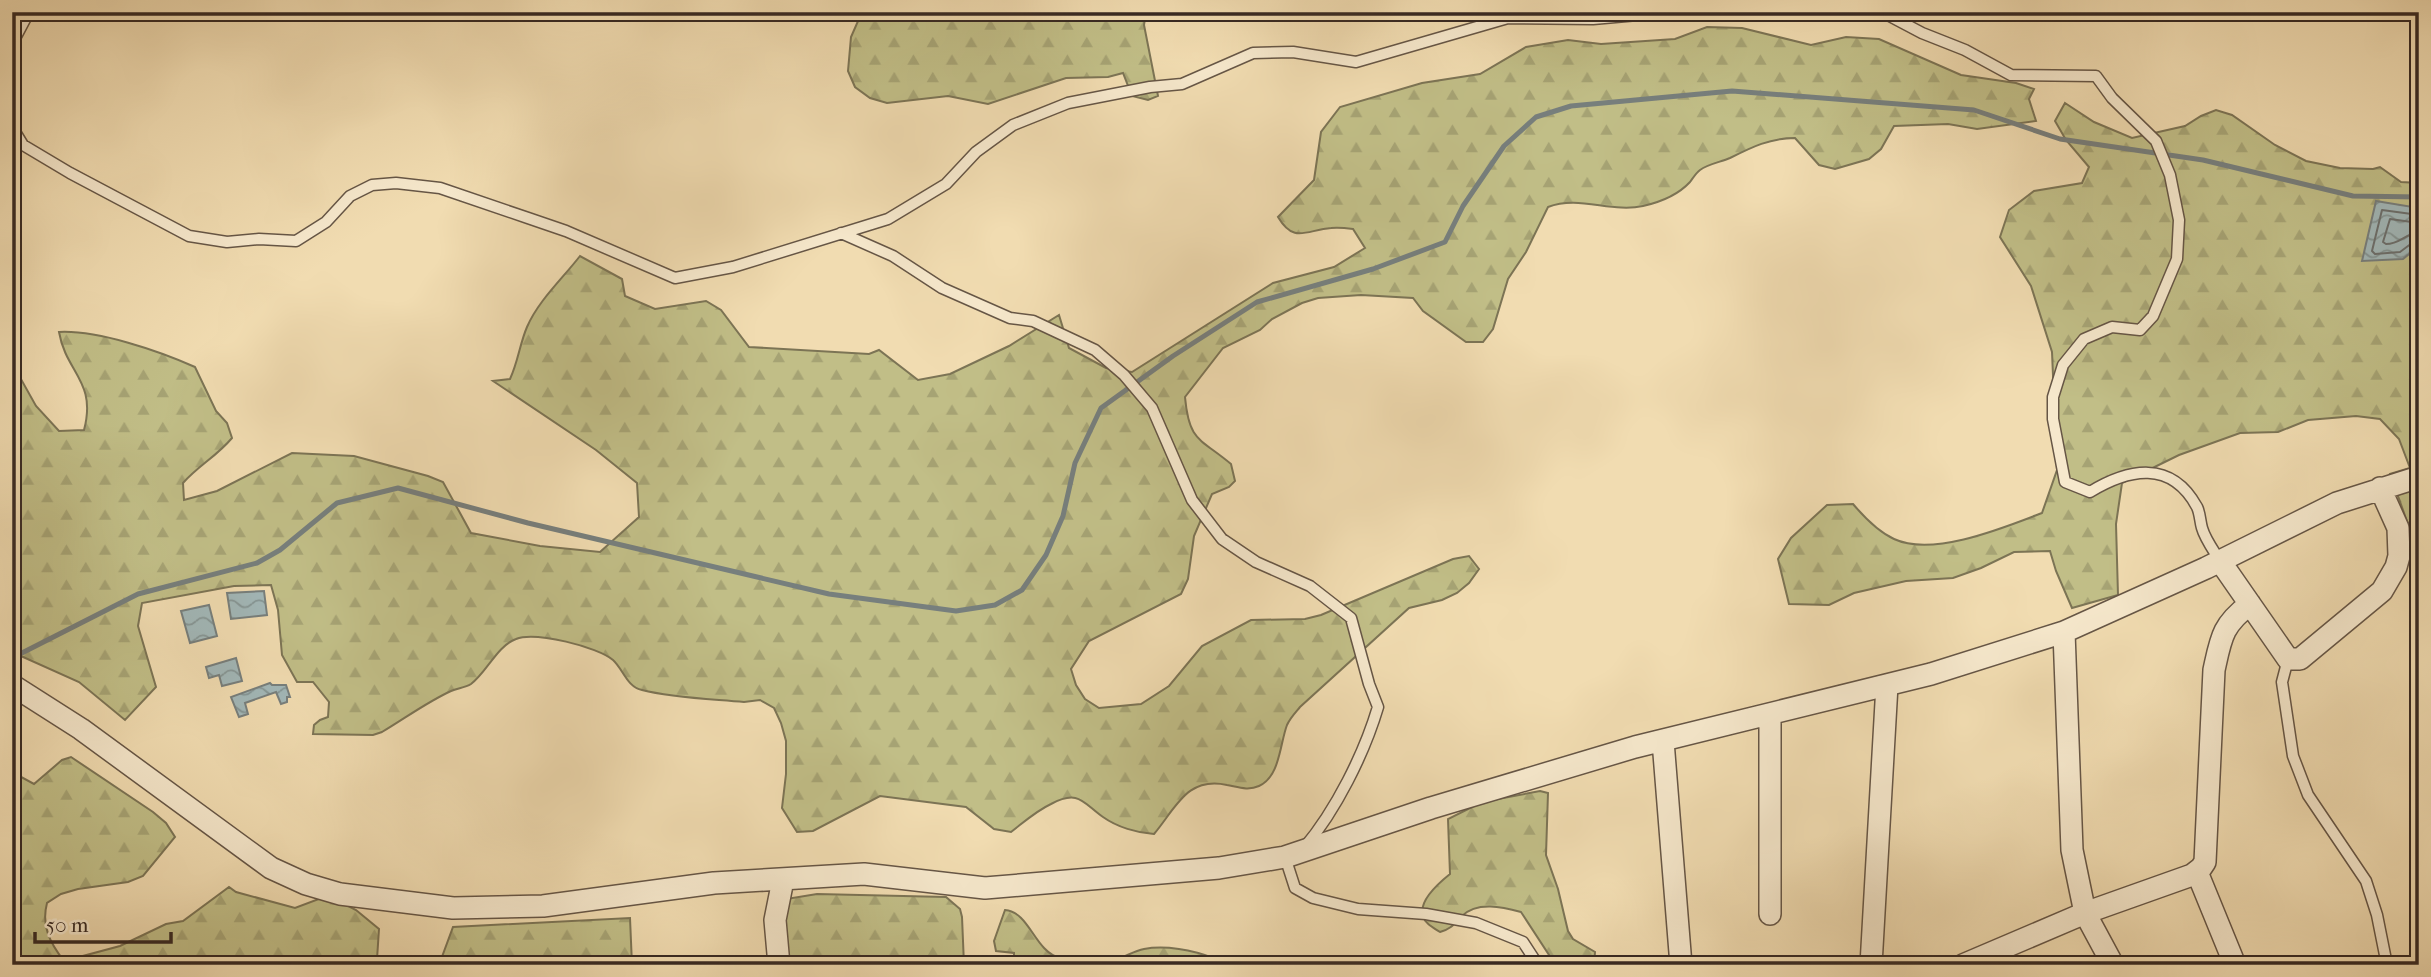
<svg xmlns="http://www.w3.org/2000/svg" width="2431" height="977" viewBox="0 0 2431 977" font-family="'IM FELL French Canon',serif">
<defs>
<pattern id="forest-firs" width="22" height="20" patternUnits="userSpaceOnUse" patternTransform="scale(1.75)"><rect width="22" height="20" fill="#c1be87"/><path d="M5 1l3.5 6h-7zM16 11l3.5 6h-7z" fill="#a6a374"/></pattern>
<pattern id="water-waves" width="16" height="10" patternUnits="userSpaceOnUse" patternTransform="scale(1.75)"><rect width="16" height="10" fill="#a2b8b9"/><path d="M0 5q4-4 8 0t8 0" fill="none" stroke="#859696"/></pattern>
</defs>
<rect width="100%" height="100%" fill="#f1dcb1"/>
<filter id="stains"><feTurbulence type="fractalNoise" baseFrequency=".00286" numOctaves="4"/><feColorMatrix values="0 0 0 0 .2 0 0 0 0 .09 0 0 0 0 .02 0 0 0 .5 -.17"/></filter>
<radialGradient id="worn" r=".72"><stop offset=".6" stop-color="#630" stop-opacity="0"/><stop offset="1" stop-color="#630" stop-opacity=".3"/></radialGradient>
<path fill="url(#forest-firs)" stroke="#7c7455" stroke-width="2" d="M 866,12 L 1146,12 L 1144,25 L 1158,96 L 1148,100 L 1132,96 L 1123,73 L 1108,77 L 1066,78 L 988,104 L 948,96 L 887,103 L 870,98 L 855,87 L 848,71 L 851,37 L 858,21 Z
M 1707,27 L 1742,28 L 1811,45 L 1846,37 L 1879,39 L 1961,75 L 2016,83 L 2034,89 L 2029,99 L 2036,121 L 1977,129 L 1948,124 L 1894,126 L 1881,149 L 1869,159 L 1835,169 L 1819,165 L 1795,138 C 1770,138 1752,147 1730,158 C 1721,162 1708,164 1700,170 C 1696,173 1693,178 1690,182 C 1677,196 1661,202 1643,206 C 1611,213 1579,195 1548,207 L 1526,252 L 1508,279 L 1493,329 L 1483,342 L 1466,342 L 1423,311 L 1413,298 L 1361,295 L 1318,298 L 1302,303 L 1272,319 L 1260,330 L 1223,348 L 1185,397 C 1189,442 1200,438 1231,464 L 1235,481 L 1229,487 L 1212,494 L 1194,536 L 1188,579 L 1181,594 L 1089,641 L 1071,669 L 1076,685 L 1085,699 L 1099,708 L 1141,704 L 1169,686 L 1202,646 L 1251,620 L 1305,619 L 1321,615 L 1453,559 L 1469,556 L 1479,569 L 1469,583 L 1457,593 L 1442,600 L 1409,608 L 1300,707 C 1295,713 1290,718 1287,725 C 1280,743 1280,777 1259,786 C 1248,791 1238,787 1227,785 C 1187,776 1176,808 1154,834 C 1137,833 1117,827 1103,817 C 1083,803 1079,789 1051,804 C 1036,811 1024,822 1011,832 L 994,829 L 966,807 L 880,796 L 813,831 L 797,832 L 782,808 L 786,774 L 786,741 L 781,723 L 774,708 L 760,700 L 744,702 C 712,699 673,698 642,690 C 627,687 623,669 613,660 C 598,647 535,631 516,639 C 497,646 487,672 471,684 C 465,688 457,688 451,691 C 427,702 404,719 382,732 L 373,735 L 313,734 L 314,725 L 320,720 L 328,717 L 329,702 L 313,682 L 297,682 L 282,655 L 278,610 L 271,585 L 234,586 L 142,603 L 138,626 L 156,687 L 125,720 L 79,682 L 12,652 L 12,363 L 36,406 L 59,431 L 84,430 C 97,381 66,373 59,332 C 98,330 159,351 195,367 L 216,411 L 227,423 L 232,438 C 217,456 198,466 183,483 L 184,500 L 217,491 L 292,453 L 354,456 L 428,476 L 443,482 L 471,533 L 540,546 L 600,552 L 639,517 L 637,483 L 596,450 L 493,381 L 510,379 C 518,362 520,343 527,327 C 538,301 563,278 580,256 L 622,279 L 625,296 L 655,309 L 706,301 L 721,310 L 749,347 L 869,354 L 879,350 L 918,380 L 950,374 L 1009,346 L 1059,315 L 1069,348 L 1106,368 L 1132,372 L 1273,283 L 1334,267 L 1365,248 L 1353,229 C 1346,228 1338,227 1331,228 C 1306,230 1294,244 1278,217 L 1314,180 L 1321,132 L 1340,107 L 1422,83 L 1480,74 L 1526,47 L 1568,40 L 1601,44 L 1675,39 Z
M 2065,103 L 2094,122 L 2132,138 L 2185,126 L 2201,116 L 2216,110 L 2232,115 L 2275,145 L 2306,161 L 2340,168 L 2373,169 L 2380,167 L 2401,182 L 2419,183 L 2419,510 L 2408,524 L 2390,474 L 2410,468 L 2399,439 L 2380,419 L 2356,416 L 2308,420 L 2278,432 L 2240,433 L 2179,455 L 2122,483 L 2116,524 L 2118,595 L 2072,608 L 2056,571 L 2050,551 L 2014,552 L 1981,568 L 1953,578 L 1906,581 L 1854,593 L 1829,605 L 1789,604 L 1778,559 L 1791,538 L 1827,505 L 1853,504 C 1864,517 1879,532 1894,539 C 1933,557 2003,528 2042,513 L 2057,470 L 2052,352 L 2031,286 L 2000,237 L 2009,210 L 2034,191 L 2082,183 L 2089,167 L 2066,140 L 2055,121 Z
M 71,757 L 153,812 L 166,823 L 175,837 L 143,876 L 128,882 L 78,889 L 61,894 L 47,903 C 41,926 50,943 64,961 L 120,946 L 166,924 L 183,921 L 229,887 L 236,892 L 295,908 L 324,897 L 333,898 L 356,910 L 379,929 L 377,959 L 374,965 L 12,965 L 12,772 L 34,784 L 62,760 Z
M 1540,791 L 1548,793 L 1546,855 L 1558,889 L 1568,931 L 1573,939 L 1595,952 L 1594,965 L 1552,965 L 1549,955 L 1521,912 C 1503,907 1477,901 1462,916 C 1454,924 1451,929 1440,932 C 1434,928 1425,924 1423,916 C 1418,901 1440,882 1450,874 L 1448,819 L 1482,802 Z
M 817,894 L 946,897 L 960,909 L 962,917 L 964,965 L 787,965 L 780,900 Z
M 1005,910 C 1030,912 1034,951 1060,958 C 1074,962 1099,964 1114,960 C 1124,958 1133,951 1144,949 C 1165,945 1193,950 1213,958 L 1211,965 L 1014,965 L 1014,953 L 996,951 L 994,941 Z
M 630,918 L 632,965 L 439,965 L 453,927 Z"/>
<path fill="url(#water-waves)" stroke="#777f7d" stroke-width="2" d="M 2376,201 L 2419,208 L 2419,246 L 2403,259 L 2362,261 Z
M 264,591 L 267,615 L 231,619 L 227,593 Z
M 209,605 L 217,636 L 190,643 L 181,611 Z
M 236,658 L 242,681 L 222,686 L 219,675 L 209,678 L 206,667 Z
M 270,683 L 272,685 L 286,685 L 290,697 L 287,697 L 287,702 L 281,704 L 276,692 L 245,703 L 248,714 L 239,717 L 231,697 Z"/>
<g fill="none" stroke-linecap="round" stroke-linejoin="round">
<path stroke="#6c706e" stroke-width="2" d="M 2419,215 L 2382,210 L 2372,251 L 2375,254 L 2400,252 L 2412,243 L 2419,242
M 2419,223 L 2390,219 L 2383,242 L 2386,244 C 2401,244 2405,233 2419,233"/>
<path stroke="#777f7d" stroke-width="5" d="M 12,658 L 138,594 L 257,563 L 280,550 L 337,503 L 398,488 L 528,523 L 829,594 L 956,611 L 995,605 L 1022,590 L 1046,555 L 1063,516 L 1075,463 L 1101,408 L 1173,356 L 1257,302 L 1373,269 L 1445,242 L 1463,206 L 1504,146 L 1536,117 L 1571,106 L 1732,91 L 1974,110 L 2060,139 L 2203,160 L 2353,196 L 2419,197"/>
<defs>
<path id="lane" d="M 1863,12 L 1886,14 L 1922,33 L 1965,50 L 2011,75 L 2096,76 L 2112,98 L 2156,141 L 2170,175 L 2179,220 L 2177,259 L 2153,316 L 2140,330 L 2112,327 L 2084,339 L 2063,365 L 2053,397 L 2053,419 L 2065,482 L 2090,492 C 2128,469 2171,459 2197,507 C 2200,513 2200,521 2202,528 C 2205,539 2214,551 2220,561
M 12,44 L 29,12
M 12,127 L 23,145 L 70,173 L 189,236 L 227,242 L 259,239 L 296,241 L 326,222 L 350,196 L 372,185 L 396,183 L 440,188 L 528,218 L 566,231 L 675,278 L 733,267 L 888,219 L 946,184 L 976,152 L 1013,125 L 1068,103 L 1150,87 L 1182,84 L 1253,53 L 1293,52 L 1356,62 L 1508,18 L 1593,19 L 1671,12
M 841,233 L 893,256 L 942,288 L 1010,318 L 1033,321 L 1095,350 L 1124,375 L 1152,408 L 1192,500 L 1222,539 L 1256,562 L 1310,586 L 1351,618 L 1369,684 L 1378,707 C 1364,754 1336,810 1304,848
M 2288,659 L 2282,682 L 2293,756 L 2308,795 L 2366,881 L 2377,915 L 2387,965
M 1285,857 L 1295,888 L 1313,898 L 1358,909 L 1426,914 L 1476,923 L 1523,942 L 1538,965"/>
<path id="street" d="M 2220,561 L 2288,659 L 2300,659 L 2382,591 L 2396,567 L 2399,556 L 2398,528 L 2380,488
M 2064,632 L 2206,568 L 2337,503 L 2419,477
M 12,685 L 81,729 L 271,868 L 306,884 L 340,894 L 453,908 L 543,906 L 714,883 L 864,874 L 985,888 L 1219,868 L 1285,857 L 1431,808 L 1635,747 L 1931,674 L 2064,632 L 2072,850 L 2085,913 L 2113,965
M 1770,714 L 1770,914
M 1663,741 L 1681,965
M 2197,872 L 2235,965
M 779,965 L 775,920 L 783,880
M 1871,965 L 1887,685
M 1963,965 L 2085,913 L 2192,875 L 2201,868 L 2205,862 L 2214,670 C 2221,638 2222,625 2250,604"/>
</defs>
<use href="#lane" stroke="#665646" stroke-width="13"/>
<use href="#street" stroke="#665646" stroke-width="24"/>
<use href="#lane" stroke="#f6e8cc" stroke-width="10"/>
<use href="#street" stroke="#f6e8cc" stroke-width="21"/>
</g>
<rect width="2431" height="977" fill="none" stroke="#f1dcb1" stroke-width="42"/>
<rect x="14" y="14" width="2403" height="949" fill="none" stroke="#372923" stroke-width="3.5"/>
<rect x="21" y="21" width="2389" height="935" fill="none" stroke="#372923" stroke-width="2"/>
<path d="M35 932v10h136v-10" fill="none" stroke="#372923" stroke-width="3.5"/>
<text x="46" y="932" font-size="21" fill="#372923" stroke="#f6e8cc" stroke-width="5" paint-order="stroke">50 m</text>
<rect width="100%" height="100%" filter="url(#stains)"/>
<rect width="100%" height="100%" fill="url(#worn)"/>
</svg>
